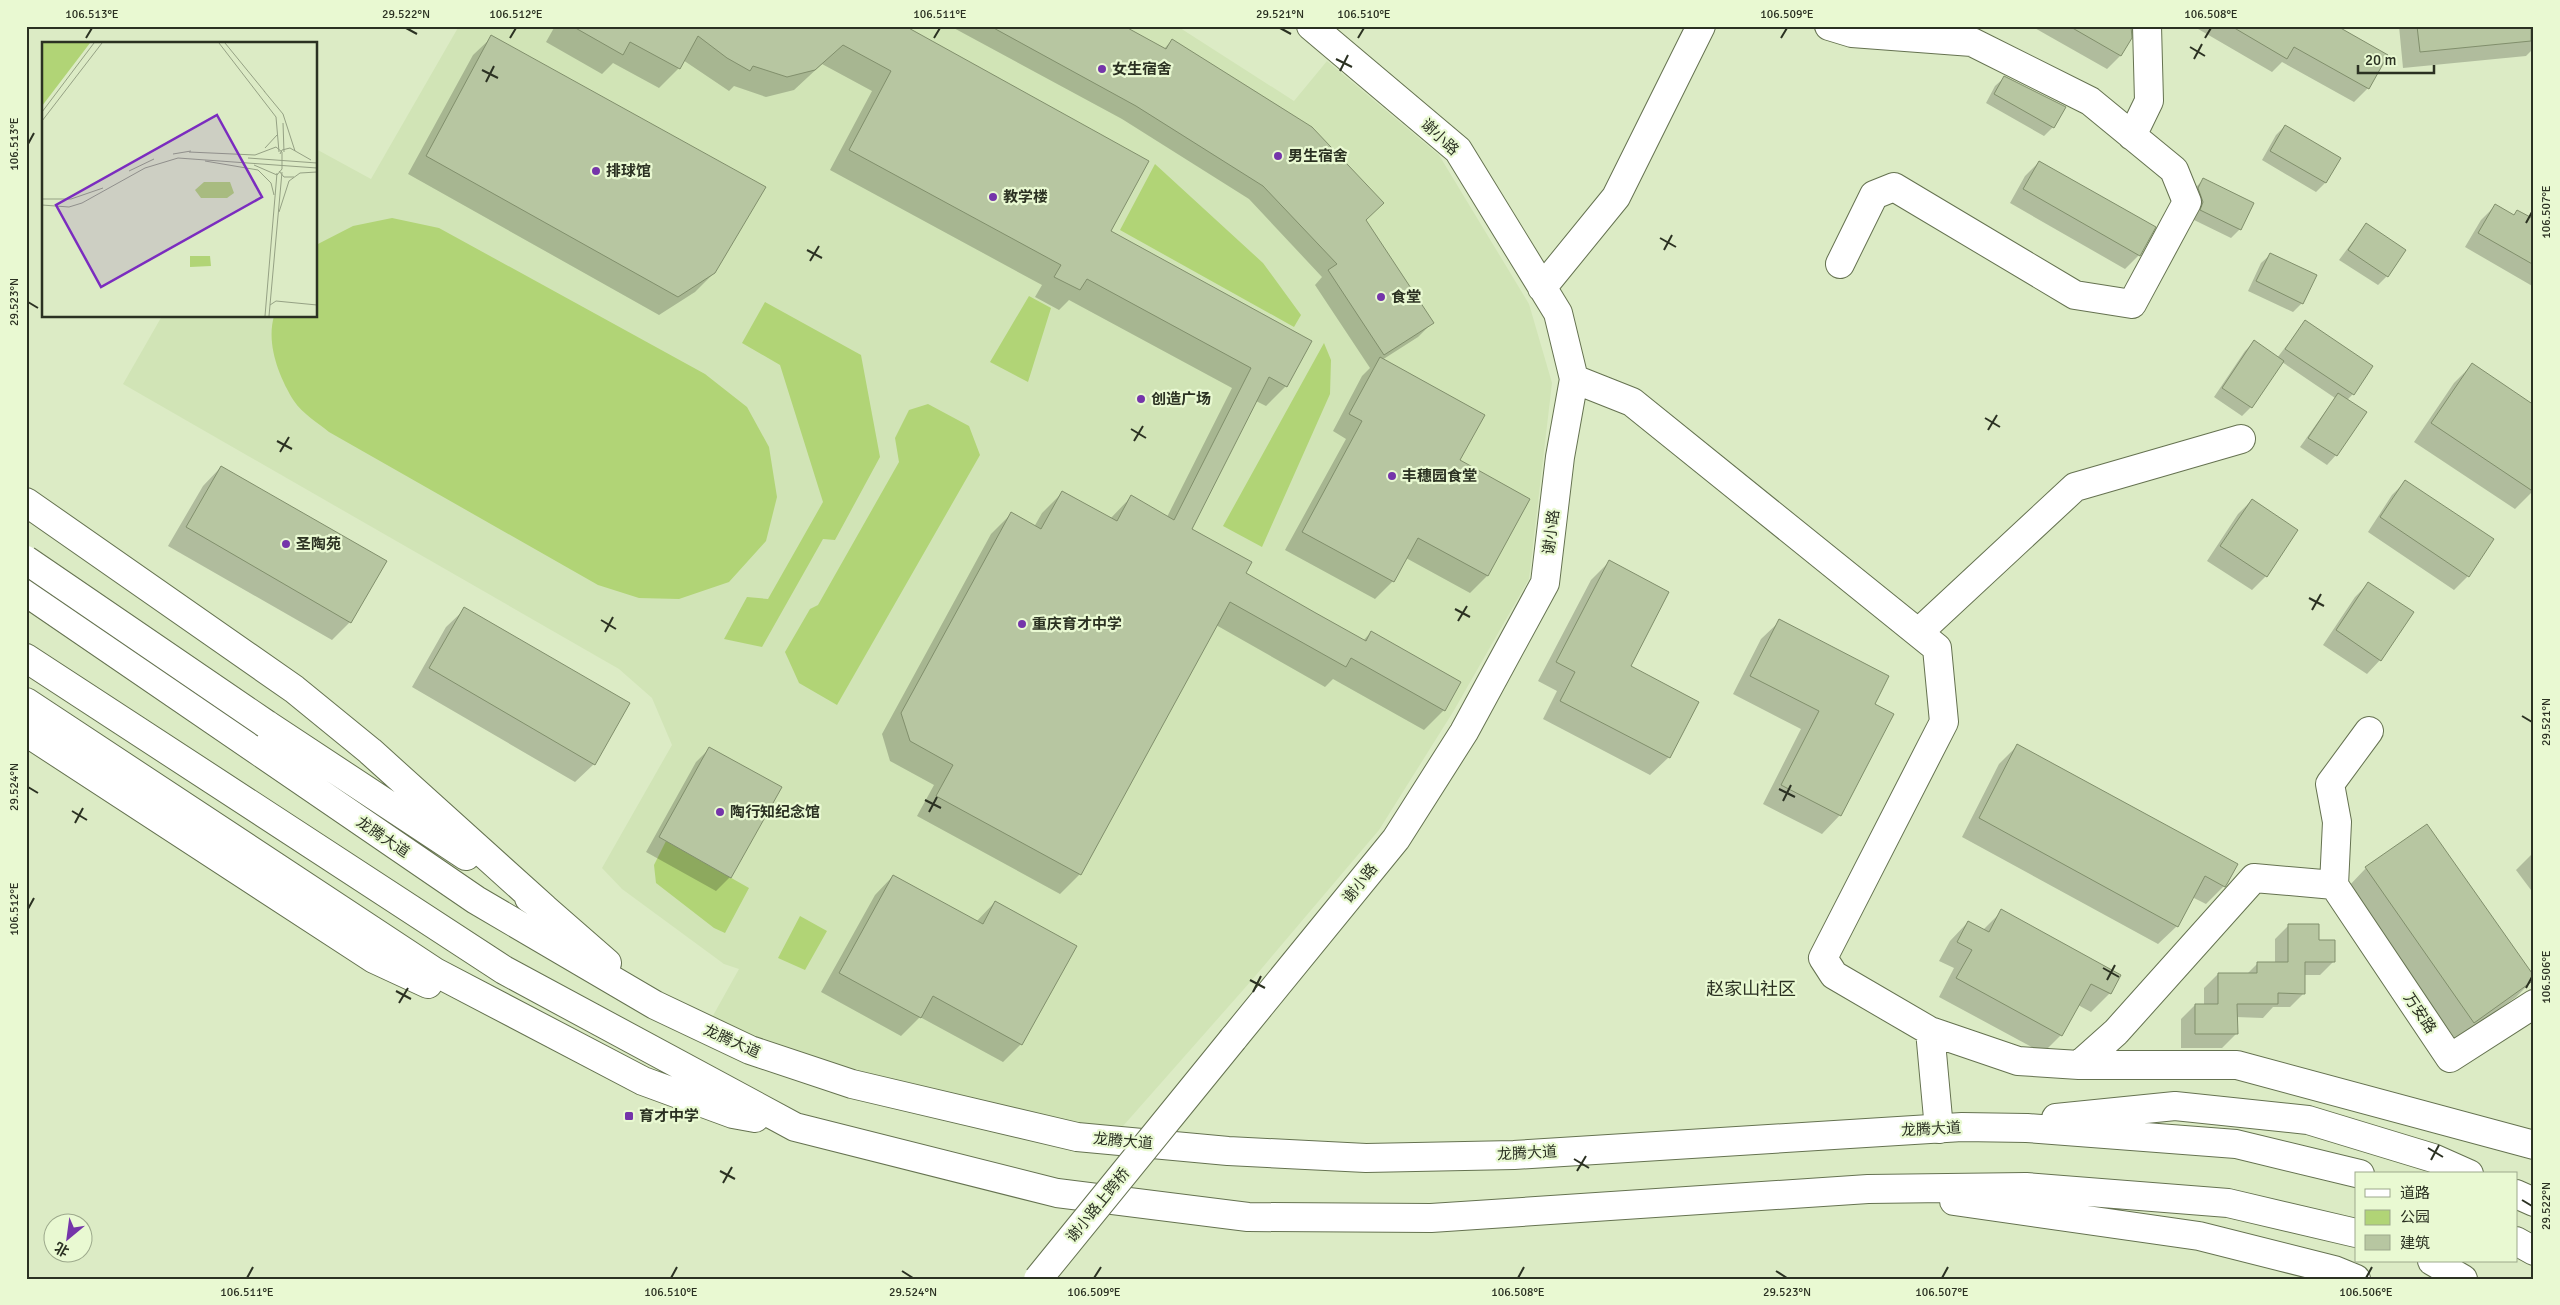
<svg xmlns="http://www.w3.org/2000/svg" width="2560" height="1305" viewBox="0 0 2560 1305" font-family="Signika,'Noto Sans SC',sans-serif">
<rect width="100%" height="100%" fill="#dcebc5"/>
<path fill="#d1e4b6" d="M 459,26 L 1177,26 L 1294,101 L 1327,61 L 1439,155 L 1529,304 L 1552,383 L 1529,579 L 1453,712 L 1379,830 L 1251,981 L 1116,1134 L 821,1062 L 710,1021 L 739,969 L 724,964 L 622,889 L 602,868 L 672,745 L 652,698 L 619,669 L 123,384 L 162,316 L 316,316 L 316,149 L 371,179 Z"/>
<path fill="#b1d476" d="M 1155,164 L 1263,263 L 1301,315 L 1294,327 L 1120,230 Z
M 392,218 L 439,228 L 705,374 L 747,407 L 769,447 L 777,497 L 766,541 L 729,582 L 679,599 L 639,598 L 598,585 L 329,432 C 318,423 302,413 294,401 C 279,377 266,344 274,316 L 316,316 L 316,245 L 353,226 Z
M 1029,296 L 1051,308 L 1028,382 L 990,362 Z
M 765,302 L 861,355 L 880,457 L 835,540 L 823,539 L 762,647 L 724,639 L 747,597 L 768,599 L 823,502 L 780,365 L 742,343 Z
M 1324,343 L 1331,360 L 1330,394 L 1262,547 L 1223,526 Z
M 928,404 L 969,426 L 980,455 L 837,705 L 799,683 L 785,652 L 810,609 L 818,605 L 899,462 L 895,438 L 909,410 Z
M 666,841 L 749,888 L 725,933 L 714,928 L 656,883 L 654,865 Z
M 800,916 L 827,931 L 805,970 L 778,958 Z"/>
<path fill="#0003" d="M 555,26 L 902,26 L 1110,231 L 1286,386 L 1266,406 L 1256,401 L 1190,529 L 1244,573 L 1363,641 L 1371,632 L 1444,710 L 1424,730 L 1333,679 L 1325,687 L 1216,625 L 1080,874 L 1060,894 L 917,816 L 934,785 L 890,761 L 882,734 L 991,534 L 1011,514 L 1034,527 L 1042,513 L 1062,493 L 1110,519 L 1131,497 L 1167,517 L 1232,388 L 1069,300 L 1059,310 L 1035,297 L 1042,285 L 830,170 L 872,91 L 822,64 L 794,90 L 766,97 L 734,86 L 729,91 L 683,60 L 679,68 L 659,88 L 613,63 L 602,74 L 546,42 Z
M 950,26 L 1121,26 L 1164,49 L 1172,40 L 1365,220 L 1432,323 L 1418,337 L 1382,360 L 1459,461 L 1528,499 L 1487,576 L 1470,593 L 1406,558 L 1393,581 L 1375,599 L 1285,550 L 1346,439 L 1333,431 L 1362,376 L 1370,368 L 1315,285 L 1322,277 L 1249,199 L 1122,119 Z
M 2031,26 L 2131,26 L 2120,56 L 2107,69 Z
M 2193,26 L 2334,26 L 2386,56 L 2368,88 L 2354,102 L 2282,62 L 2272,72 Z
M 2399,26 L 2534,26 L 2534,48 L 2526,56 L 2403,68 Z
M 492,37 L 714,273 L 695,292 L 659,315 L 408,174 L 473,55 Z
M 2005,77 L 2053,127 L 2044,136 L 1986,103 L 1995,86 Z
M 2285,126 L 2339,158 L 2325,183 L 2316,192 L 2262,160 L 2276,135 Z
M 2039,162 L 2139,255 L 2125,269 L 2010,203 L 2025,176 Z
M 2203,180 L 2240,229 L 2231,238 L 2192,219 L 2194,189 Z
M 2495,206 L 2513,216 L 2517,211 L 2534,221 L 2534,287 L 2465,247 L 2481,220 Z
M 2366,224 L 2404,250 L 2387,276 L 2378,285 L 2339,260 Z
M 2271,254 L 2302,303 L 2293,312 L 2248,291 L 2261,263 Z
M 2305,322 L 2353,394 L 2347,400 L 2365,412 L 2336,455 L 2327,465 L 2300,447 L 2335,398 L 2282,362 L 2251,407 L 2242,416 L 2214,397 L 2245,351 L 2254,342 L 2277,358 Z
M 2472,365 L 2534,490 L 2515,509 L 2414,442 L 2454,383 Z
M 221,467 L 350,622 L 332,640 L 168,546 L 203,486 Z
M 2406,481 L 2468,576 L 2454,590 L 2368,532 L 2392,495 Z
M 2252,500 L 2297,530 L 2266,576 L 2252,590 L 2207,561 L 2238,514 Z
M 1609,562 L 1629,666 L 1669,757 L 1650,775 L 1543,719 L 1557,691 L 1538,681 L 1591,580 Z
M 2369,583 L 2380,660 L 2367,674 L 2323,645 L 2355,597 Z
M 465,609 L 594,764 L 575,782 L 412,687 L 446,627 Z
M 1780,621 L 1873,705 L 1840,815 L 1822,834 L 1763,804 L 1801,729 L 1733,694 L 1761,639 Z
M 2018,745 L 2224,886 L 2206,904 L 2192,897 L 2177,926 L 2158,944 L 1962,837 L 1999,764 Z
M 710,748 L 730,877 L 716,891 L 646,852 L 696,762 Z
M 2534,852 L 2534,894 L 2516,870 Z
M 2366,868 L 2534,979 L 2516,997 L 2456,1040 L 2348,887 Z
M 893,876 L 976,922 L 995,902 L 1021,1044 L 1003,1062 L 920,1017 L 901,1036 L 821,992 L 875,895 Z
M 2002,911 L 2120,975 L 2110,993 L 2091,1012 L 2078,1005 L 2061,1035 L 2043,1053 L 1939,997 L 1954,968 L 1939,961 L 1950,941 L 1968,922 L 1983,930 Z
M 2289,925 L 2317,941 L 2334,961 L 2320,975 L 2304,975 L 2304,993 L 2290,1007 L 2273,1007 L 2263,1018 L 2236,1017 L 2236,1034 L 2222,1048 L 2181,1048 L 2181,1019 L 2195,1005 L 2204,1005 L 2204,988 L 2218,974 L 2247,974 L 2258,963 L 2275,963 L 2275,939 Z"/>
<path fill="#b7c6a1" stroke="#818f6c" d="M 572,26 L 905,26 L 1149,161 L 1111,231 L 1312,341 L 1287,387 L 1269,377 L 1192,529 L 1252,562 L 1246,573 L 1314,612 L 1366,641 L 1371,631 L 1461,682 L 1445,711 L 1351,658 L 1346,667 L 1230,602 L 1081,875 L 936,796 L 953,765 L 910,741 L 901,713 L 1011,512 L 1041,529 L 1062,491 L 1117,521 L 1131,495 L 1174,520 L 1251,368 L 1087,279 L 1080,290 L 1054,277 L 1061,265 L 849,150 L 891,71 L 843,45 L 815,70 L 787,77 L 753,66 L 750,71 L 727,58 L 698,36 L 680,69 L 630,42 L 623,55 Z
M 990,26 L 1124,26 L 1166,49 L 1172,39 L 1312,127 L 1384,203 L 1366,220 L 1434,323 L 1384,355 L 1328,270 L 1337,264 L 1263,186 L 1136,106 Z
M 2069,26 L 2131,26 L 2132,38 L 2121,56 Z
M 2231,26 L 2337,26 L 2388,55 L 2369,89 L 2294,47 L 2287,59 Z
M 2417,26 L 2531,26 L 2531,41 L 2420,52 Z
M 491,35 L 766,187 L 715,273 L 678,297 L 426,156 Z
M 2004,76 L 2066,107 L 2054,128 L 1994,94 Z
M 2285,125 L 2341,158 L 2326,183 L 2270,151 Z
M 2039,161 L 2156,227 L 2140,256 L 2023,189 Z
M 2203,178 L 2254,203 L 2241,230 L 2200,210 L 2203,202 L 2198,188 Z
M 2495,204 L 2514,215 L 2517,210 L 2534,219 L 2534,265 L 2478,233 Z
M 2366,223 L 2406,250 L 2388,277 L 2348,250 Z
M 2270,253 L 2317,275 L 2303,304 L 2256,281 Z
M 2305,320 L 2373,366 L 2354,395 L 2285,349 Z
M 2254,340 L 2284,361 L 2252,408 L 2222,388 Z
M 1380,357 L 1485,415 L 1460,460 L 1530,499 L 1488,576 L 1418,538 L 1394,582 L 1302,532 L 1362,421 L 1349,414 Z
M 2472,363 L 2534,405 L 2534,492 L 2431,423 Z
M 2338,393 L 2367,412 L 2337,456 L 2308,438 Z
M 221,466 L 387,561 L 351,623 L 186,527 Z
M 2405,480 L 2494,539 L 2469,577 L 2380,517 Z
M 2252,499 L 2298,530 L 2267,577 L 2220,546 Z
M 1609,560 L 1669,592 L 1631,666 L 1699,702 L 1670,758 L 1560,701 L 1575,672 L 1556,662 Z
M 2368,582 L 2414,612 L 2381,661 L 2336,630 Z
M 464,607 L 630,703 L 595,765 L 429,668 Z
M 1779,619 L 1889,676 L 1875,704 L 1894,714 L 1841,816 L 1781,785 L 1819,711 L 1750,676 Z
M 2017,744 L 2238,864 L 2227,884 L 2225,887 L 2205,876 L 2178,927 L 1979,818 Z
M 709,747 L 782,787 L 731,878 L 659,837 Z
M 2427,824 L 2534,976 L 2534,980 L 2474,1023 L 2365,867 Z
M 893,875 L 983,924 L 995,901 L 1077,946 L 1022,1045 L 933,996 L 921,1018 L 839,973 Z
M 2001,909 L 2121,975 L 2111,994 L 2091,984 L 2062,1036 L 1956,978 L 1972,950 L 1957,942 L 1968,921 L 1989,932 Z
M 2288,924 L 2319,924 L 2319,940 L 2335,940 L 2335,962 L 2305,962 L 2305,994 L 2278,993 L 2278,1004 L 2237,1004 L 2238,1034 L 2195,1034 L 2195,1004 L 2218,1004 L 2218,973 L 2257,973 L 2257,962 L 2288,962 Z"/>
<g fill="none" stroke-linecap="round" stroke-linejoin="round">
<defs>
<path id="minor" d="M 1829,26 L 1852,33 L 1972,42 L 2090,101 L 2174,170 L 2187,202 L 2132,304 L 2075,295 L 1894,187 L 1874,195 L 1840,264
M 2132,136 L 2149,101 L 2147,26
M 1542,288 L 1616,197 L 1701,26
M 1574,379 L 1632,402 L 1937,648 L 1944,722 L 1823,958 L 1834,975 L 1930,1031 L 2018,1061 L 2079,1065 L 2237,1065 L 2534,1145
M 1919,632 L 2075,487 L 2241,439
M 2334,885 L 2450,1058 L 2534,1004
M 1930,1031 L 1939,1129
M 1233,1039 L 1396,839 L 1464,732 L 1545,583 L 1560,457 L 1574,379 L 1558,313 L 1458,150 L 1311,26
M 2079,1065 L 2116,1032 L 2254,878 L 2334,885 L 2337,822 L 2330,784 L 2369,731"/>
<path id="highway" d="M 26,502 L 294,689 L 370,751 L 544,908
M 26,592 L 476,900 L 655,1005 L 750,1050 L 852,1084 L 1077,1137 L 1228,1151 L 1366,1158 L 1514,1155 L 1962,1127 L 2027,1128 L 2236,1144 L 2360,1174
M 26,658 L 504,970 L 795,1127 L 1057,1193 L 1248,1217 L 1431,1218 L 1868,1189 L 2026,1187 L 2228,1203 L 2356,1233
M 26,702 L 435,972 L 643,1081 L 733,1114 L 755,1118
M 266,724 L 466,856
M 26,732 L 374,959 L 428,984
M 529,898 L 544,908 L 607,963
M 2056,1118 L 2175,1106 L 2308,1120 L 2433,1158 L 2469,1174
M 2516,1194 L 2534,1202
M 1954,1201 L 2199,1236 L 2334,1270 L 2356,1279
M 2516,1241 L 2534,1251
M 2432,1261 L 2463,1279"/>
</defs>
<use href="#minor" stroke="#657250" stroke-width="30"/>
<use href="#highway" stroke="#657250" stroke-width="30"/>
<use href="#minor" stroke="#fff" stroke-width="28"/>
<use href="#highway" stroke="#fff" stroke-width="28"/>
<defs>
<path id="minor-bridge" d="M 1038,1279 L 1233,1039"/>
<path id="highway-bridge" d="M 26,560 L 266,724"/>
</defs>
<use href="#minor-bridge" stroke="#657250" stroke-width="30" stroke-linecap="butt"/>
<use href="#highway-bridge" stroke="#657250" stroke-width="30" stroke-linecap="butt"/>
<use href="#minor-bridge" stroke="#fff" stroke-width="28"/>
<use href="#highway-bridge" stroke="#fff" stroke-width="28"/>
</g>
<path fill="none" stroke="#2b3122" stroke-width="2" d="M 406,28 L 417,34M 1280,28 L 1291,34M 86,38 L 92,28M 510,38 L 516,28M 934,38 L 940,28M 1358,38 L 1364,28M 1781,38 L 1787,28M 2205,38 L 2211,28M 2190,47 L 2205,56M 1336,59 L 1352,67M 2194,59 L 2202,44M 482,70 L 498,78M 1340,71 L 1348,55M 486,82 L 494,66M 28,144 L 34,133M 2526,223 L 2532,212M 1660,238 L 1676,247M 807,250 L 822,258M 1664,250 L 1672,235M 810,261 L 819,246M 28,302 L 38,308M 1985,418 L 2000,427M 1131,429 L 1146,438M 1988,430 L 1997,415M 277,441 L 292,449M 1134,441 L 1143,426M 280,452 L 289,437M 2309,598 L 2324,606M 1455,609 L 1470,617M 2312,610 L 2321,594M 601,620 L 616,629M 1458,621 L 1467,606M 605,632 L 613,617M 2522,716 L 2532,722M 28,787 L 38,793M 1779,789 L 1795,797M 925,800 L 941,808M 1783,801 L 1791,785M 72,811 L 87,820M 929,812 L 937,797M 75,823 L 83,808M 28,909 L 34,898M 2103,968 L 2119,977M 1250,980 L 1265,988M 2107,980 L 2115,965M 2526,988 L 2532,977M 396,991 L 411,999M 1253,992 L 1261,976M 399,1003 L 408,988M 2428,1148 L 2443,1157M 1574,1159 L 1589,1168M 2431,1160 L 2439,1145M 720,1171 L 735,1179M 1577,1171 L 1586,1156M 723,1183 L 732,1167M 2522,1200 L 2532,1206M 902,1271 L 913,1278M 1776,1271 L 1787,1278M 247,1278 L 253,1267M 671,1278 L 677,1267M 1094,1278 L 1101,1267M 1518,1278 L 1524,1267M 1942,1278 L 1948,1267M 2366,1278 L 2372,1267"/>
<g fill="#7535aa" stroke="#e9f9d2" stroke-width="2">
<circle cx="1102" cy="69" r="5"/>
<circle cx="1278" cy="156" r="5"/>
<circle cx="596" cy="171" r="5"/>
<circle cx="993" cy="197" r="5"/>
<circle cx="1381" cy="297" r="5"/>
<circle cx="1141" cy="399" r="5"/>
<circle cx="1392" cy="476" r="5"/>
<circle cx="286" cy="544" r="5"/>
<circle cx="1022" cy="624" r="5"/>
<circle cx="720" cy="812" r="5"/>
<rect x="624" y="1111" width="10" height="10" rx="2.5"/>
</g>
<g text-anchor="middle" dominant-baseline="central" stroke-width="4.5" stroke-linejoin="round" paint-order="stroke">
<g font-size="15" font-weight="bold" fill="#2b3122" stroke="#e9f9d2" text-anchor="start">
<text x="1112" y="69">女生宿舍</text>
<text x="1288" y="156">男生宿舍</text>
<text x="606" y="171">排球馆</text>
<text x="1003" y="197">教学楼</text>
<text x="1391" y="297">食堂</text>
<text x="1151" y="399">创造广场</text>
<text x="1402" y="476">丰穗园食堂</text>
<text x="296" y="544">圣陶苑</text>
<text x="1032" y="624">重庆育才中学</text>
<text x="730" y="812">陶行知纪念馆</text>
<text x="639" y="1116">育才中学</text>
</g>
<g font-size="15" fill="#2b3122" stroke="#e9f9d2">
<text transform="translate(1440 137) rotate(43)">谢小路</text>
<text transform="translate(1551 532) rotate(-83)">谢小路</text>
<text transform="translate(383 837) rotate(34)">龙腾大道</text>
<text transform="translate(1360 883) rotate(-51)">谢小路</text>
<text transform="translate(2420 1013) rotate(56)">万安路</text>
<text transform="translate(732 1041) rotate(24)">龙腾大道</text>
<text transform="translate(1931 1129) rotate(-3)">龙腾大道</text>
<text transform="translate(1123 1141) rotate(5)">龙腾大道</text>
<text transform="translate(1527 1153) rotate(-3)">龙腾大道</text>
<text transform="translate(1098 1205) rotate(-51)">谢小路上跨桥</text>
</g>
<g font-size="18" fill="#2b3122" stroke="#e9f9d2">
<text x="1751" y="989">赵家山社区</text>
</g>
</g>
<g transform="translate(42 42)">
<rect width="275" height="275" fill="#dcebc5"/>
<path d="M 0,1 L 48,1 L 0,64 ZM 162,140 L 188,140 L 192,151 L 185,156 L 159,156 L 153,148 ZM 148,214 L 168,214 L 169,224 L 148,225 Z" fill="#b1d476"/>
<path fill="none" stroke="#95a184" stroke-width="1" d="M 177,1 L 234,75 L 237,110M 183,1 L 223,50M 222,49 L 241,72 L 253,109M 0,70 L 52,1M 0,79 L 60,1M 241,81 L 242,110M 223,106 L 235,93M 147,110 L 213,113 L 234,105 L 240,110 L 240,127 L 235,133 L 212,123M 131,112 L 149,109M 238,112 L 240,108 L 248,106 L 269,118M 206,116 L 275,121M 163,119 L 216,128 L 229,141 L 232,153M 87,129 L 112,117M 237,129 L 242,135 L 252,135M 0,157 L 29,157 L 61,146M 0,163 L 27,165 L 40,161 L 103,126 L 136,116 L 275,126M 237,170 L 247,139 L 258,131 L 275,130M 228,263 L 234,259 L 275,263M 223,274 L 235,131M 227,274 L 240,130"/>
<path fill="#7b2cbf" fill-opacity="0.15" stroke="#7b2cbf" stroke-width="2.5" d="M 175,73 L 220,155 L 59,245 L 14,163 Z"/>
<rect width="275" height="275" fill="none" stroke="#2b3122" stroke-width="2.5"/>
</g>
<rect width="2560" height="1305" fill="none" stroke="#e9f9d2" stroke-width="55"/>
<rect x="2355" y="1172" width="162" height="90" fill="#e9f9d2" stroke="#9da98c"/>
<rect x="2365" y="1189" width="25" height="8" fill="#ffffff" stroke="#9da98c"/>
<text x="2400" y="1198" font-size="15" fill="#2b3122">道路</text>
<rect x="2365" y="1210" width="25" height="15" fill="#b1d476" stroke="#9da98c"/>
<text x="2400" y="1222" font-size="15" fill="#2b3122">公园</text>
<rect x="2365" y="1235" width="25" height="15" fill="#b7c6a1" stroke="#9da98c"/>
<text x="2400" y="1248" font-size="15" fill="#2b3122">建筑</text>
<g transform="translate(68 1238) rotate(209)"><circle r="24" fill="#e9f9d2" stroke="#9da98c"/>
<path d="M0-4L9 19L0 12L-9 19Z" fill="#7535aa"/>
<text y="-8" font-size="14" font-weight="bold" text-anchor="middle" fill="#2b3122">北</text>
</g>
<path d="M2358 65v8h76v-8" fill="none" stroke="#2b3122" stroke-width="2.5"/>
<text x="2365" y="65" font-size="15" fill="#2b3122" stroke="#e9f9d2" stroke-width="4" paint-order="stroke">20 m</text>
<rect x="28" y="28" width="2504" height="1250" fill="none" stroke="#2b3122" stroke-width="2"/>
<g font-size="12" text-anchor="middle" fill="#2b3122">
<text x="92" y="18">106.513°E</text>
<text x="406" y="18">29.522°N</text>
<text x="516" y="18">106.512°E</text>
<text x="940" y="18">106.511°E</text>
<text x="1280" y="18">29.521°N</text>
<text x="1364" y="18">106.510°E</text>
<text x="1787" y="18">106.509°E</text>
<text x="2211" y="18">106.508°E</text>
<text transform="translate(14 144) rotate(-90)" y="4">106.513°E</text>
<text transform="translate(2546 212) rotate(-90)" y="4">106.507°E</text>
<text transform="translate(14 302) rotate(-90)" y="4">29.523°N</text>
<text transform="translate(2546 722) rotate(-90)" y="4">29.521°N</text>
<text transform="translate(14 787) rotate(-90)" y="4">29.524°N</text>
<text transform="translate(14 909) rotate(-90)" y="4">106.512°E</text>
<text transform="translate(2546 977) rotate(-90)" y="4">106.506°E</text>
<text transform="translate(2546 1206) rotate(-90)" y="4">29.522°N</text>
<text x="247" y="1296">106.511°E</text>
<text x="671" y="1296">106.510°E</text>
<text x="913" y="1296">29.524°N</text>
<text x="1094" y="1296">106.509°E</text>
<text x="1518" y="1296">106.508°E</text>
<text x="1787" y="1296">29.523°N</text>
<text x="1942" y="1296">106.507°E</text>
<text x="2366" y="1296">106.506°E</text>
</g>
</svg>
